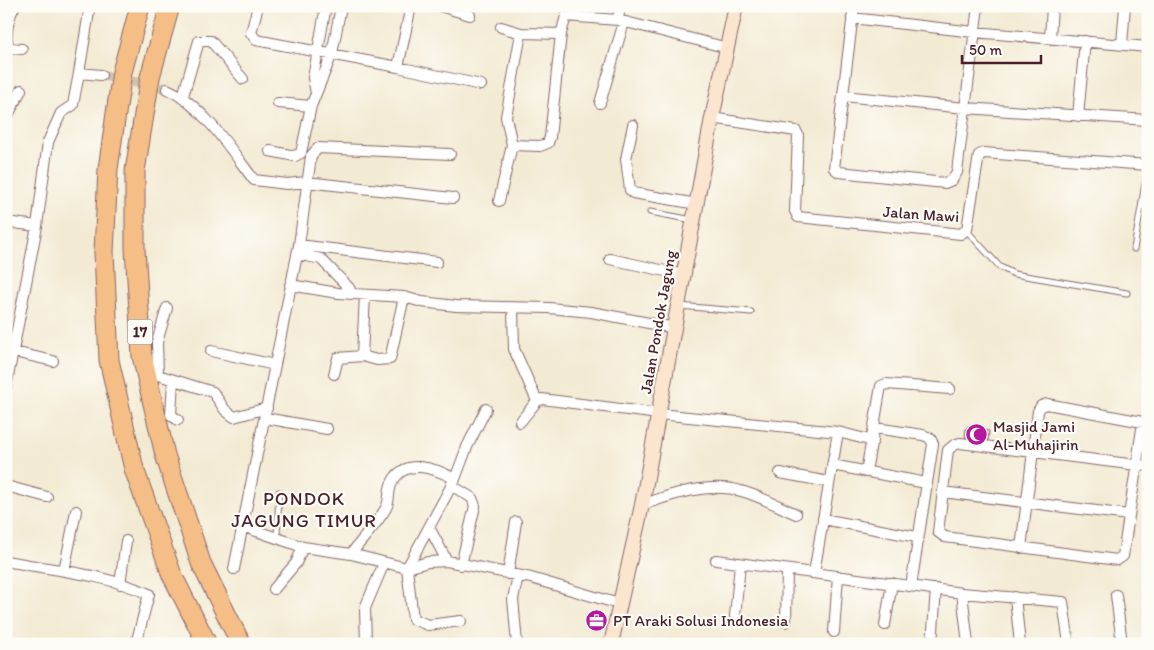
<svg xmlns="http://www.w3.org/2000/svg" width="1154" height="650" viewBox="0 0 1154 650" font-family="Itim,sans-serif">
<defs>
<pattern id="building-back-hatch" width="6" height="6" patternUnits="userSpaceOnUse" patternTransform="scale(1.25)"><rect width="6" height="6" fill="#d2a06f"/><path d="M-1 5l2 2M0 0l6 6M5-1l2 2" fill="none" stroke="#ac825b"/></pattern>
</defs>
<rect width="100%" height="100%" fill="#fdfcf7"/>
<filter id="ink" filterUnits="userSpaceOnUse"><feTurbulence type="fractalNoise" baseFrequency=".02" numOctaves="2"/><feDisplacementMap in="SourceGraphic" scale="10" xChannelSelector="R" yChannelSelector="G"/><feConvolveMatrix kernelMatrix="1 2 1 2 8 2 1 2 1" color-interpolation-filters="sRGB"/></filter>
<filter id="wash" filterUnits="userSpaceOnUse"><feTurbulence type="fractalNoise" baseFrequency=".0096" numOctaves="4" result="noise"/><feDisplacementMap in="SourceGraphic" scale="20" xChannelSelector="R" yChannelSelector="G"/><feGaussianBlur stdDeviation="1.12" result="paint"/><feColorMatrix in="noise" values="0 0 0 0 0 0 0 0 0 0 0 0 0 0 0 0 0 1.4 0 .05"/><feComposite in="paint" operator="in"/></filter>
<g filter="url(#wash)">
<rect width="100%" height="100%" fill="#f3ead3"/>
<g id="blocks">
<path fill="url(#building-back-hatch)" d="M 966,428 L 989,431 L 988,440 L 965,437 Z"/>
</g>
</g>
<g filter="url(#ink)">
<use href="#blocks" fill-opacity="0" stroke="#856666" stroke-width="1"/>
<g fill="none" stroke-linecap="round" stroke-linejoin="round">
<path stroke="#d1c1b1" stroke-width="10" stroke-dasharray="10 5" stroke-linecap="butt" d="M 101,75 L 167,89"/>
<defs>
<path id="lane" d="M 650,212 L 693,220
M 967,231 L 1000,267 L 1014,274 L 1127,293
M 1134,249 L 1148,166
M 679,306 L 751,312
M 277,538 L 279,492"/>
<path id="street" d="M 15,6 C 9,15 3,39 10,48 L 22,49
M 258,6 L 251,33 L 256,40 L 398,67 L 481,85
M 440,6 L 470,15
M 854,6 L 834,168 L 839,172 L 945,183 L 952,180 L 957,172 L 978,6
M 852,18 L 974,32 L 1148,47
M 618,20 L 620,6
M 501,27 L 521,33
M 561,34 L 521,33 L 506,117 L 512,145 L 540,146 L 548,143 L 550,137 L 561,34 L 566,16 L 618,20 L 728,48
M 1050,38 L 1052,6
M 1122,45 L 1125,6
M 398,67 L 411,6
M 79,73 L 90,6
M 167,89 C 202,104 231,150 254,180 L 287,184 L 306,182 L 453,198
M 316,93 L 313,78 L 326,6
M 183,96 L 199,41 L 211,41 L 243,79
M 843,96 L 965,108 L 1148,120
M 278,103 L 311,106
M 600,103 L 624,22
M 1078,116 L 1085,41
M 712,118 L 796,131 L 798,135 L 795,211 L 798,217 L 961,234 L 967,229 L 979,155 L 984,153 L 1148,165
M 6,119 L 21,90
M 633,125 L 626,159 L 630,190 L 633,193 L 697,204
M 270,151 L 295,156 L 301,153 L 311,106 L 332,54 L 341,6
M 499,201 L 512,145
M 6,222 L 37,226
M 299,245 L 437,262
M 297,254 L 321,259 L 349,288 L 352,294
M 610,259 L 684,275
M 290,285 L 338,293 L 404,297 L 422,302 L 456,306 L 549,308 L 591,312 L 675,328
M 365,295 L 362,356 L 377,360 L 390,359 L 404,297
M 167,308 L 157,342 L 158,375 L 213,392 L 225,410 L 234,417 L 267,408
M 513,308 L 514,349 L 537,401
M 211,351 L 275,365
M 14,352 L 53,361
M 334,374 L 338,358 L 362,356
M 173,380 L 171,415 L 178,420
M 6,387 L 37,226 L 48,142 L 61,113 L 73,105 L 79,73 L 101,75
M 265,418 L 327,429
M 520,422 L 537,401 L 542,399 L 659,414 L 838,432 L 873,441
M 1143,422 L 1123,556 L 1117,560 L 945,537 L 938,532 L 948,450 L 954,445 L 960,443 L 1137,465 L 1148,466
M 875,428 L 923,435 L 930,438 L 933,444 L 911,586
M 832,465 L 926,483
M 866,472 L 881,386 L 886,384 L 950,389
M 780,473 L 829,482
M 451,485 L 472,498 L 475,506 L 461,565
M 6,486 L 47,497
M 942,492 L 1129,515
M 642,505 C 672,494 709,482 741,491 C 760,496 778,506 796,514
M 823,519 L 917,537
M 242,526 L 303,547 L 351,554 L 407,568 L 428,562 L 447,561 L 531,578 L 619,604
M 429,527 L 447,561
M 1021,548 L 1038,411 L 1041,406 L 1047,404 L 1148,423
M 351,554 C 362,539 377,524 386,508 C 390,501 388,493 391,485 C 403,456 435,468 455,479
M 716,560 L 962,593 L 1063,602 L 1069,644
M 6,561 C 54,570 105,574 149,594 L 136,644
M 234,569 L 299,245 L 311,156 L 318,148 L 450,154
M 64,571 L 76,511
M 814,573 L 838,432
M 508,574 L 516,522
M 120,584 L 126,541
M 274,589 L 296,563 L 303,547
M 962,593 L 968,644
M 1116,595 L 1122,644
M 1015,597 L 1020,644
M 735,616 L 740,564
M 461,621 L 428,625 L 413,619 L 407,568 L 455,479 L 467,447 L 486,409
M 786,622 L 787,570
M 885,625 L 892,583
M 834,632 L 838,576
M 366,644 L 365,608 L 384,563
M 517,644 L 513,599 L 518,576
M 932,644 L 936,589"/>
<path id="secondary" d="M 611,644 L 642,505 L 712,118 L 736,6"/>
<path id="highway" d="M 140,6 L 122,72 L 108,169 L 104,252 L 109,360 L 134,469 L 172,575 L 207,644
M 170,6 L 150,77 L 135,171 L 135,249 L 142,356 L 165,455 L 201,563 L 241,644"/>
</defs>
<use href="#lane" stroke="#856666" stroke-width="7"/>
<use href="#street" stroke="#856666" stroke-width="12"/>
<use href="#secondary" stroke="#856666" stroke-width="16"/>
<use href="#highway" stroke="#856666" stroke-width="21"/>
<use href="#lane" stroke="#fff" stroke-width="5"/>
<use href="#street" stroke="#fff" stroke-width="10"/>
<use href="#secondary" stroke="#fbe5cf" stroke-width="14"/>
<use href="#highway" stroke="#f6be87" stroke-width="19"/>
</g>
</g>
<defs>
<symbol id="mosque-disc" viewBox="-11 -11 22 22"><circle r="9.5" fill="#b5179e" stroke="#fdfcf7"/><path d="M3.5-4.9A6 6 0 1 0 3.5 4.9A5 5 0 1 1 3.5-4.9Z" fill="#fff"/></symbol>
<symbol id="office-disc" viewBox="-11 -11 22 22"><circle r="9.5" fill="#b5179e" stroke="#fdfcf7"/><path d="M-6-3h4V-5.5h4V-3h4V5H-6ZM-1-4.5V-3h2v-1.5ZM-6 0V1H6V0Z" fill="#fff"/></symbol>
</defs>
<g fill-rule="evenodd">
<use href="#mosque-disc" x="964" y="422" width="25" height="25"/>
<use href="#office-disc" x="584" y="608" width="25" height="25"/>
</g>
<g text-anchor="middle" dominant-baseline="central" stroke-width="4.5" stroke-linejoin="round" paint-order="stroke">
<rect fill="#fdfcf7" stroke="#806168" stroke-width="1" x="127.5" y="319.5" width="25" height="25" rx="4"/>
<g font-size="15" font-weight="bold" fill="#4a1f2b">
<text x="140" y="332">17</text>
</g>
<g font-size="16" fill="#4a1f2b" stroke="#fdfcf7">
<text transform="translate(921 214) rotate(4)">Jalan Mawi</text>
<text transform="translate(658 322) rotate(-80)">Jalan Pondok Jagung</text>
</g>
<g font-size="16" fill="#4a1f2b" stroke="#fdfcf7" text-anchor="start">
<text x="993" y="426">Masjid Jami<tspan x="993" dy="18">Al-Muhajirin</tspan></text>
<text x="613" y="620">PT Araki Solusi Indonesia</text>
</g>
<g font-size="19" letter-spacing="1" fill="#4a1f2b" stroke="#fdfcf7">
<text x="304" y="498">PONDOK<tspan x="304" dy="22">JAGUNG TIMUR</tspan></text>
</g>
</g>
<rect width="1154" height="650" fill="none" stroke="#fdfcf7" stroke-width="25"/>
<path d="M962 55v8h79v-8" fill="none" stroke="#4a1f2b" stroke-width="2.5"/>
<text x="969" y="55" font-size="15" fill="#4a1f2b" stroke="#fdfcf7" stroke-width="4" paint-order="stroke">50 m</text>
</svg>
